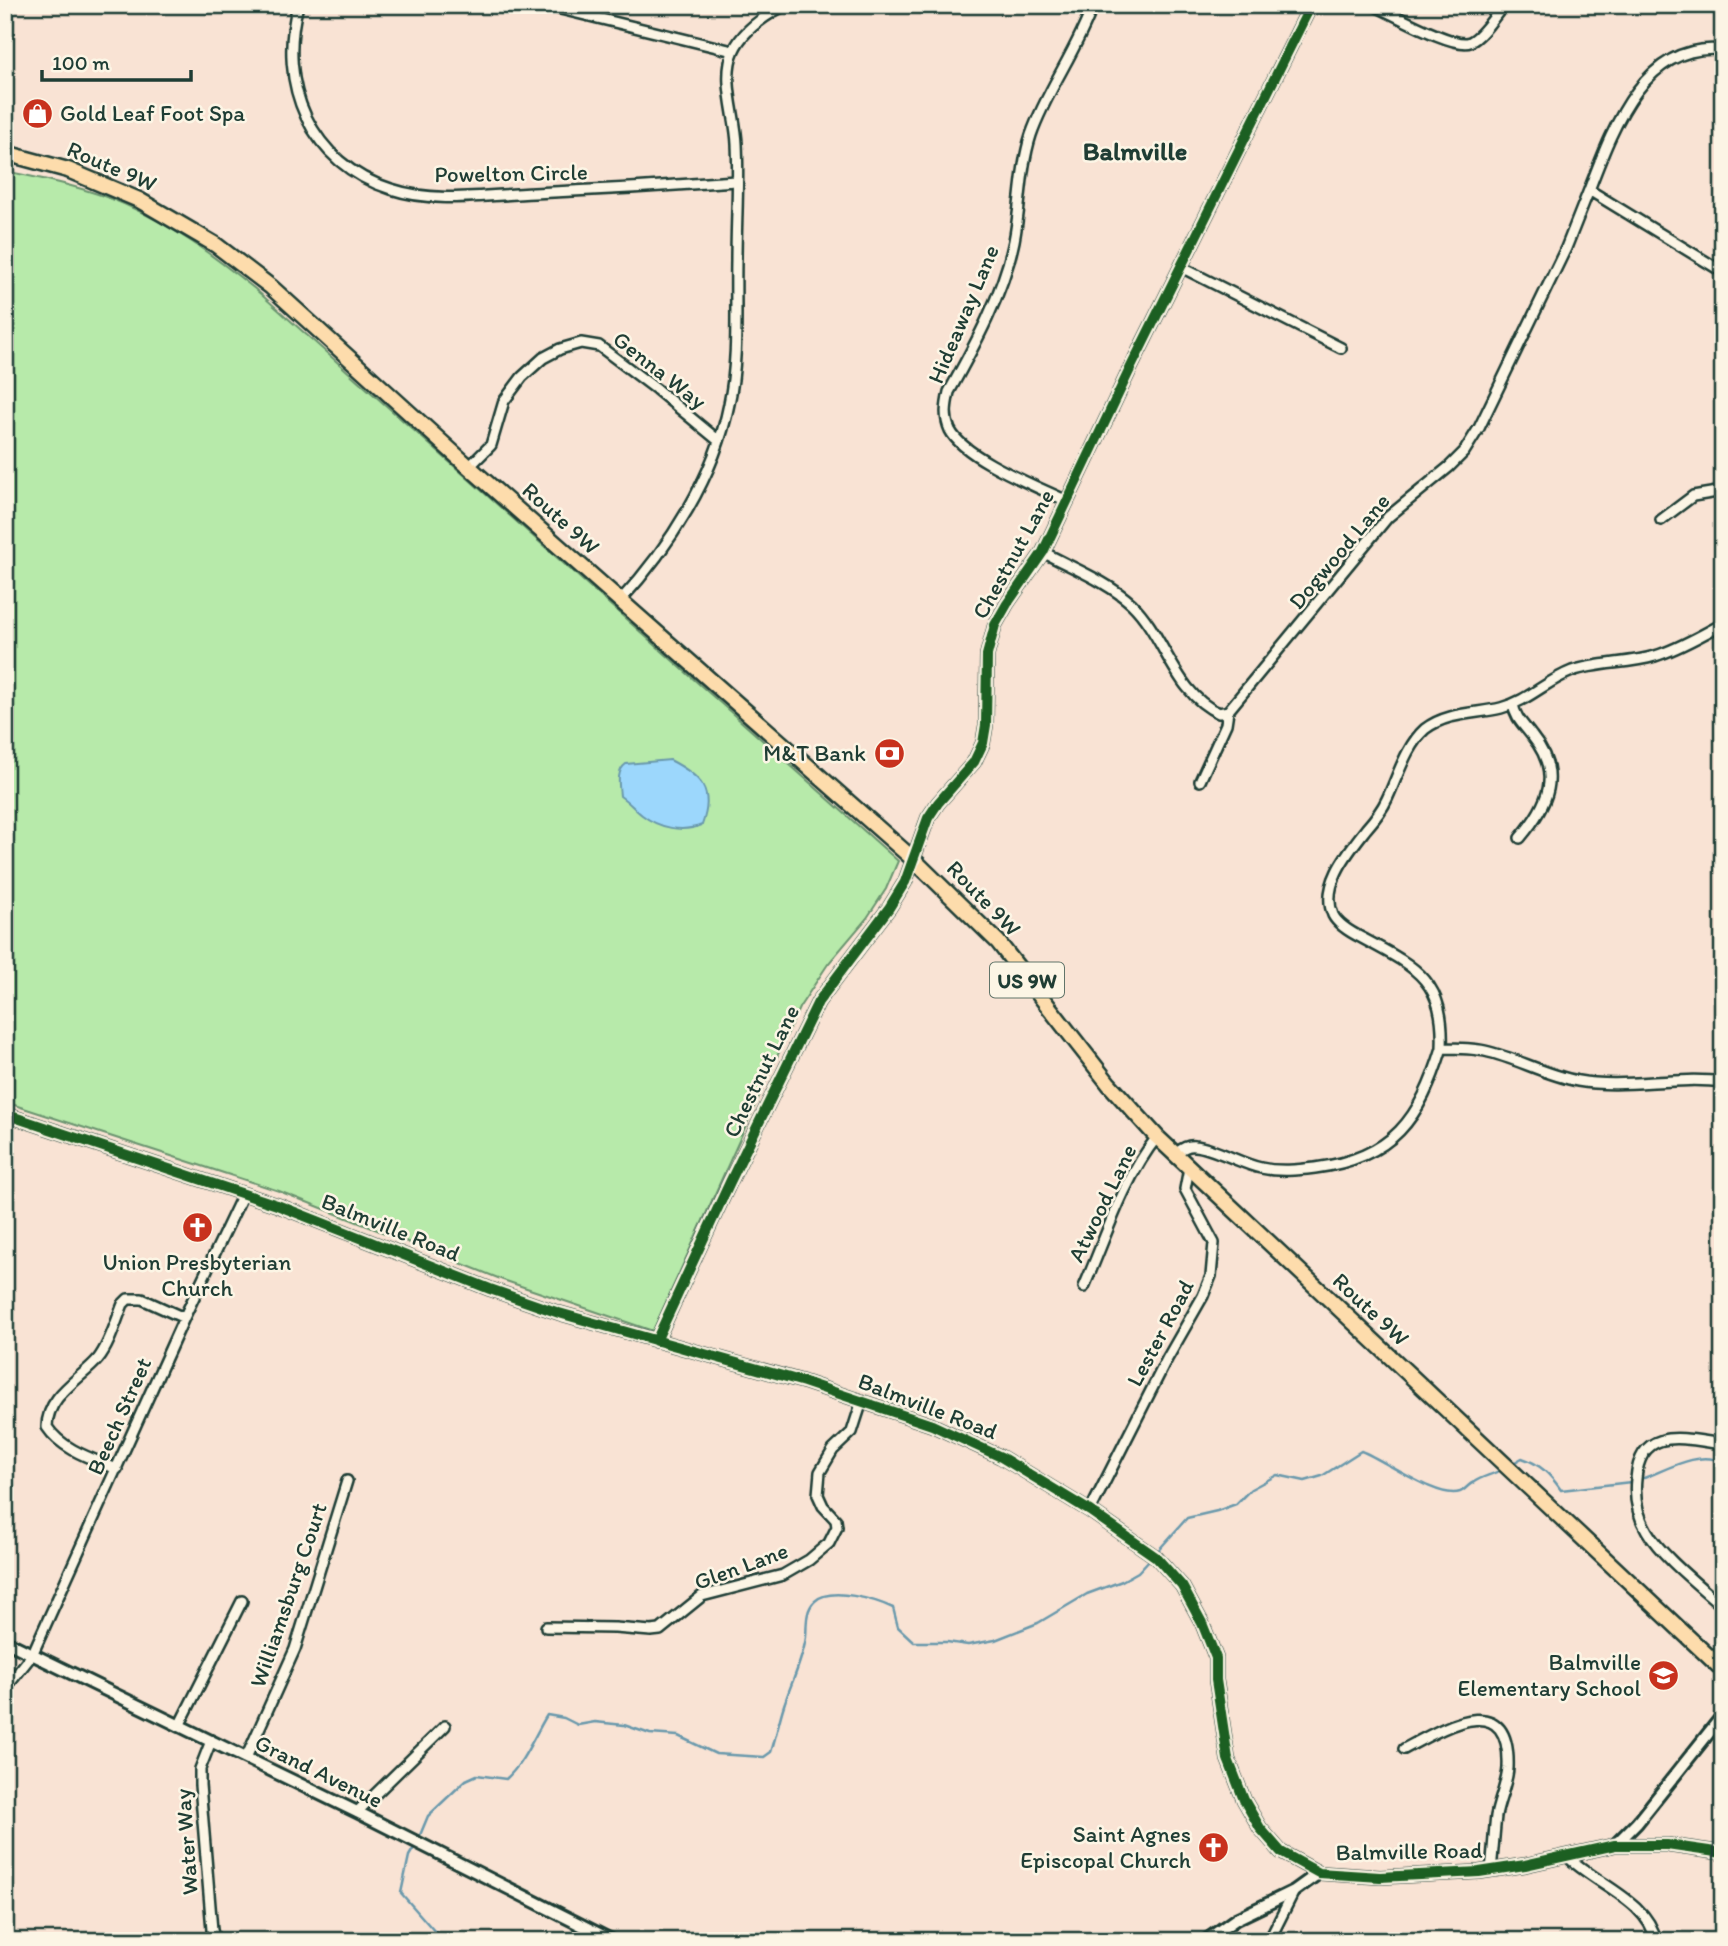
<svg xmlns="http://www.w3.org/2000/svg" width="1728" height="1946" viewBox="0 0 1728 1946" font-family="Itim,sans-serif">
<rect width="100%" height="100%" fill="#f9e3d4"/>
<filter id="ink" filterUnits="userSpaceOnUse"><feTurbulence type="fractalNoise" baseFrequency=".0143" numOctaves="2"/><feDisplacementMap in="SourceGraphic" scale="14" xChannelSelector="R" yChannelSelector="G"/><feConvolveMatrix kernelMatrix="1 2 1 2 8 2 1 2 1" color-interpolation-filters="sRGB"/></filter>
<g filter="url(#ink)">
<path fill="#b7eaaa" stroke="#6b946f" stroke-width="2" d="M 5,171 C 45,179 87,188 124,204 C 172,225 214,256 255,289 L 898,861 L 886,889 L 867,918 L 828,964 L 799,1008 L 653,1331 L 503,1280 L 279,1191 L 5,1102 Z"/>
<path fill="#9cd7fc" stroke="#6a99ac" stroke-width="2" d="M 670,760 C 701,776 715,790 702,825 C 682,833 659,828 642,815 C 634,809 629,802 620,796 C 619,785 616,771 626,764 Z"/>
<g fill="none" stroke-linecap="round" stroke-linejoin="round">
<path stroke="#6a99ac" stroke-width="2.5" d="M 1515,1462 L 1522,1458 C 1540,1464 1550,1474 1561,1490 L 1631,1482
M 1644,1478 C 1666,1470 1700,1449 1723,1463
M 1155,1554 L 1187,1518 L 1217,1511 L 1236,1504 L 1251,1489 L 1277,1475 L 1305,1481 L 1322,1476 L 1361,1451 C 1385,1460 1438,1500 1460,1492 C 1465,1490 1469,1484 1474,1482 C 1481,1477 1491,1475 1499,1471
M 418,1840 L 428,1816 L 466,1780 L 477,1775 L 506,1779 C 524,1763 534,1736 547,1715 L 564,1718 L 578,1725 L 595,1722 L 624,1725 L 650,1734 L 678,1736 L 716,1754 L 764,1757 L 771,1752 C 776,1737 779,1720 784,1705 C 791,1683 803,1660 806,1637 C 807,1625 805,1610 815,1601 C 831,1586 876,1600 893,1608 L 898,1627 L 914,1642 L 947,1642 L 968,1645 L 995,1640 L 1038,1623 L 1087,1594 L 1122,1581 L 1138,1572 L 1150,1559
M 415,1846 L 409,1856 L 401,1893 L 443,1941"/>
<defs>
<path id="minor" d="M 298,5 C 277,84 310,164 391,189 C 436,204 487,195 534,193 C 602,190 669,186 736,181
M 544,5 L 733,51
M 1373,5 C 1392,13 1454,49 1470,42 C 1483,36 1494,16 1504,5
M 1723,50 C 1644,40 1612,130 1589,190 L 1723,272
M 1181,267 L 1341,348
M 469,467 L 491,445 L 504,401 L 522,377 L 543,358 L 560,349 L 581,343 L 599,346 L 656,389 L 719,441
M 1067,501 C 1038,487 964,458 950,430 C 944,417 946,406 949,392 C 975,345 1003,294 1014,241 C 1021,206 1020,169 1031,135 C 1047,89 1077,51 1093,5
M 1661,520 L 1693,496 L 1723,491
M 1043,552 C 1072,568 1107,581 1132,604 C 1165,636 1175,694 1219,713 L 1228,711 L 1388,517 L 1449,467 L 1464,452 L 1479,428 L 1566,248 L 1589,190
M 620,601 C 669,548 715,476 729,404 C 739,357 735,308 736,261 C 736,222 739,183 737,144 C 736,115 721,78 734,50 C 743,30 766,15 785,5
M 1513,704 C 1515,718 1524,725 1532,736 C 1563,774 1548,805 1520,838
M 1200,781 L 1226,724 L 1228,711
M 1442,1048 C 1445,980 1416,967 1362,938 C 1352,933 1338,925 1333,915 C 1320,885 1349,851 1366,829 C 1374,820 1382,810 1387,799 C 1398,776 1406,746 1425,729 C 1447,712 1476,714 1501,708 C 1528,701 1546,681 1572,671 C 1599,662 1628,664 1655,656 C 1679,649 1701,635 1723,624
M 1176,1153 C 1182,1149 1187,1145 1195,1146 C 1213,1147 1241,1164 1261,1168 C 1279,1172 1298,1170 1315,1168 C 1393,1158 1420,1119 1442,1048 C 1457,1048 1471,1048 1485,1051 C 1517,1058 1545,1075 1578,1081 C 1625,1089 1675,1076 1723,1082
M 1084,1287 C 1106,1237 1123,1180 1157,1137
M 1723,1444 C 1684,1439 1640,1425 1636,1479 C 1634,1497 1638,1516 1647,1531 C 1662,1557 1700,1586 1723,1607
M 117,1469 C 93,1459 62,1450 47,1427 C 47,1395 81,1379 98,1359 C 110,1344 116,1321 123,1304 L 128,1299 L 142,1299 L 184,1318
M 1090,1511 L 1167,1359 L 1203,1296 L 1211,1276 L 1214,1243 L 1185,1189 L 1189,1168
M 546,1627 L 615,1628 L 651,1631 L 660,1630 L 702,1596 L 783,1575 L 809,1560 L 829,1543 L 837,1527 L 836,1520 L 823,1506 L 818,1495 L 820,1472 L 833,1450 L 852,1432 L 862,1401
M 5,1689 L 32,1655 L 184,1318 L 243,1194
M 179,1726 L 242,1601
M 211,1741 L 200,1769 L 200,1785 L 212,1930 L 215,1941
M 1404,1749 C 1445,1727 1511,1687 1508,1768 C 1507,1784 1499,1800 1496,1816 C 1494,1834 1493,1852 1491,1870
M 246,1758 L 295,1649 L 347,1481
M 357,1812 L 445,1726
M 1567,1856 C 1595,1884 1648,1900 1656,1941
M 1269,1941 L 1294,1891"/>
<path id="tertiary" d="M 5,1114 L 277,1205 L 490,1289 L 559,1313 L 804,1382 L 932,1425 L 1001,1457 L 1090,1511 L 1156,1557 L 1182,1586 L 1202,1623 L 1216,1658 L 1216,1680 L 1228,1759 L 1244,1800 L 1260,1828 L 1281,1852 L 1319,1873 L 1380,1877 L 1479,1872 L 1525,1865 L 1615,1845 L 1667,1845 L 1723,1853
M 656,1341 L 730,1182 L 818,1002 L 889,908 L 905,882 L 928,818 L 938,803 L 974,762 L 983,743 L 986,725 L 987,655 L 995,625 L 1007,604 L 1043,552 L 1131,367 L 1311,5
M 5,1641 L 357,1812 L 613,1941
M 1615,1845 L 1637,1823 L 1723,1715
M 1205,1941 L 1236,1919 L 1294,1891 L 1319,1873"/>
<path id="trunk" d="M 5,153 L 68,170 L 139,200 L 216,245 L 271,287 L 469,467 L 913,859 L 998,942 L 1109,1084 L 1157,1137 L 1723,1670"/>
</defs>
<use href="#minor" stroke="#1f3d34" stroke-width="14"/>
<use href="#tertiary" stroke="#1f3d34" stroke-width="16"/>
<use href="#trunk" stroke="#1f3d34" stroke-width="19"/>
<use href="#minor" stroke="#fcf5e5" stroke-width="9"/>
<use href="#tertiary" stroke="#fcf5e5" stroke-width="10"/>
<use href="#trunk" stroke="#fddcac" stroke-width="14"/>
<defs>
<path id="cycleway" d="M 5,1114 L 277,1205 L 490,1289 L 559,1313 L 804,1382 L 932,1425 L 1001,1457 L 1090,1511 L 1156,1557 L 1182,1586 L 1202,1623 L 1216,1658 L 1216,1680 L 1228,1759 L 1244,1800 L 1260,1828 L 1281,1852 L 1319,1873 L 1380,1877 L 1479,1872 L 1525,1865 L 1615,1845 L 1667,1845 L 1723,1853
M 656,1341 L 730,1182 L 818,1002 L 889,908 L 905,882 L 928,818 L 938,803 L 974,762 L 983,743 L 986,725 L 987,655 L 995,625 L 1007,604 L 1043,552 L 1131,367 L 1311,5"/>
</defs>
<use href="#cycleway" stroke="#fcf5e5" stroke-width="15"/>
<use href="#cycleway" stroke="#1b5e20" stroke-width="10"/>
</g>
</g>
<defs>
<symbol id="shop-disc" viewBox="-11 -11 22 22"><circle r="9.5" fill="#c8321e" stroke="#fcf5e5"/><path d="M-5-2.5h2.3a2.7 3.5 0 0 1 5.4 0H5L5.5 6h-11ZM-1.5-2.5h3a1.5 2.3 0 0 0-3 0Z" fill="#fff"/></symbol>
<symbol id="bank-disc" viewBox="-11 -11 22 22"><circle r="9.5" fill="#c8321e" stroke="#fcf5e5"/><path d="M-6-4H6V4H-6ZM0-2.3a2.3 2.3 0 1 0 0 4.6a2.3 2.3 0 1 0 0-4.6Z" fill="#fff"/></symbol>
<symbol id="church-disc" viewBox="-11 -11 22 22"><circle r="9.5" fill="#c8321e" stroke="#fcf5e5"/><path d="M-1.2-6h2.4v3.5h3.3v2.4h-3.3V6h-2.4V-.1h-3.3v-2.4h3.3Z" fill="#fff"/></symbol>
<symbol id="school-disc" viewBox="-11 -11 22 22"><circle r="9.5" fill="#c8321e" stroke="#fcf5e5"/><path d="M0-5L7-2L0 1L-7-2ZM-4 1L0 2.5L4 1V4Q0 6-4 4Z" fill="#fff"/></symbol>
</defs>
<g fill-rule="evenodd">
<use href="#shop-disc" x="20" y="96" width="35" height="35"/>
<use href="#bank-disc" x="872" y="736" width="35" height="35"/>
<use href="#church-disc" x="180" y="1210" width="35" height="35"/>
<use href="#school-disc" x="1646" y="1658" width="35" height="35"/>
<use href="#church-disc" x="1196" y="1830" width="35" height="35"/>
</g>
<g text-anchor="middle" dominant-baseline="central" stroke-width="5" stroke-linejoin="round" paint-order="stroke">
<rect fill="#fcf5e5" stroke="#617469" stroke-width="2" x="990" y="962.5" width="74" height="35" rx="5"/>
<g font-size="21" font-weight="bold" fill="#1f3d34">
<text x="1027" y="980">US 9W</text>
</g>
<g font-size="23" fill="#1f3d34" stroke="#fcf5e5" text-anchor="end">
<text x="60" y="113" text-anchor="start">Gold Leaf Foot Spa</text>
<text x="866" y="753">M&amp;T Bank</text>
<text x="197" y="1262" text-anchor="middle">Union Presbyterian<tspan x="197" dy="26">Church</tspan></text>
<text x="1641" y="1662">Balmville<tspan x="1641" dy="26">Elementary School</tspan></text>
<text x="1191" y="1834">Saint Agnes<tspan x="1191" dy="26">Episcopal Church</tspan></text>
</g>
<g font-size="23" fill="#1f3d34" stroke="#fcf5e5">
<text transform="translate(112 166) rotate(23)">Route 9W</text>
<text transform="translate(511 173) rotate(-1)">Powelton Circle</text>
<text transform="translate(963 314) rotate(-67)">Hideaway Lane</text>
<text transform="translate(660 370) rotate(38)">Genna Way</text>
<text transform="translate(561 518) rotate(42)">Route 9W</text>
<text transform="translate(1339 551) rotate(-50)">Dogwood Lane</text>
<text transform="translate(1013 554) rotate(-61)">Chestnut Lane</text>
<text transform="translate(984 898) rotate(46)">Route 9W</text>
<text transform="translate(761 1071) rotate(-64)">Chestnut Lane</text>
<text transform="translate(1102 1203) rotate(-64)">Atwood Lane</text>
<text transform="translate(391 1227) rotate(22)">Balmville Road</text>
<text transform="translate(1371 1309) rotate(43)">Route 9W</text>
<text transform="translate(1160 1333) rotate(-62)">Lester Road</text>
<text transform="translate(928 1406) rotate(21)">Balmville Road</text>
<text transform="translate(119 1416) rotate(-66)">Beech Street</text>
<text transform="translate(741 1566) rotate(-20)">Glen Lane</text>
<text transform="translate(288 1595) rotate(-71)">Williamsburg Court</text>
<text transform="translate(319 1771) rotate(26)">Grand Avenue</text>
<text transform="translate(186 1842) rotate(-94)">Water Way</text>
<text transform="translate(1409 1851) rotate(-1)">Balmville Road</text>
</g>
<g font-size="26" font-weight="bold" fill="#1f3d34" stroke="#fcf5e5">
<text x="1135" y="151">Balmville</text>
</g>
</g>
<rect width="1728" height="1946" fill="none" stroke="#fcf5e5" stroke-width="28"/>
<rect x="14" y="14" width="1700" height="1918" fill="none" stroke="#1f3d34" stroke-width="2.5" filter="url(#ink)"/>
<path d="M42 70v10h149v-10" fill="none" stroke="#1f3d34" stroke-width="3.5"/>
<text x="52" y="70" font-size="21" fill="#1f3d34" stroke="#fcf5e5" stroke-width="5" paint-order="stroke">100 m</text>
</svg>
